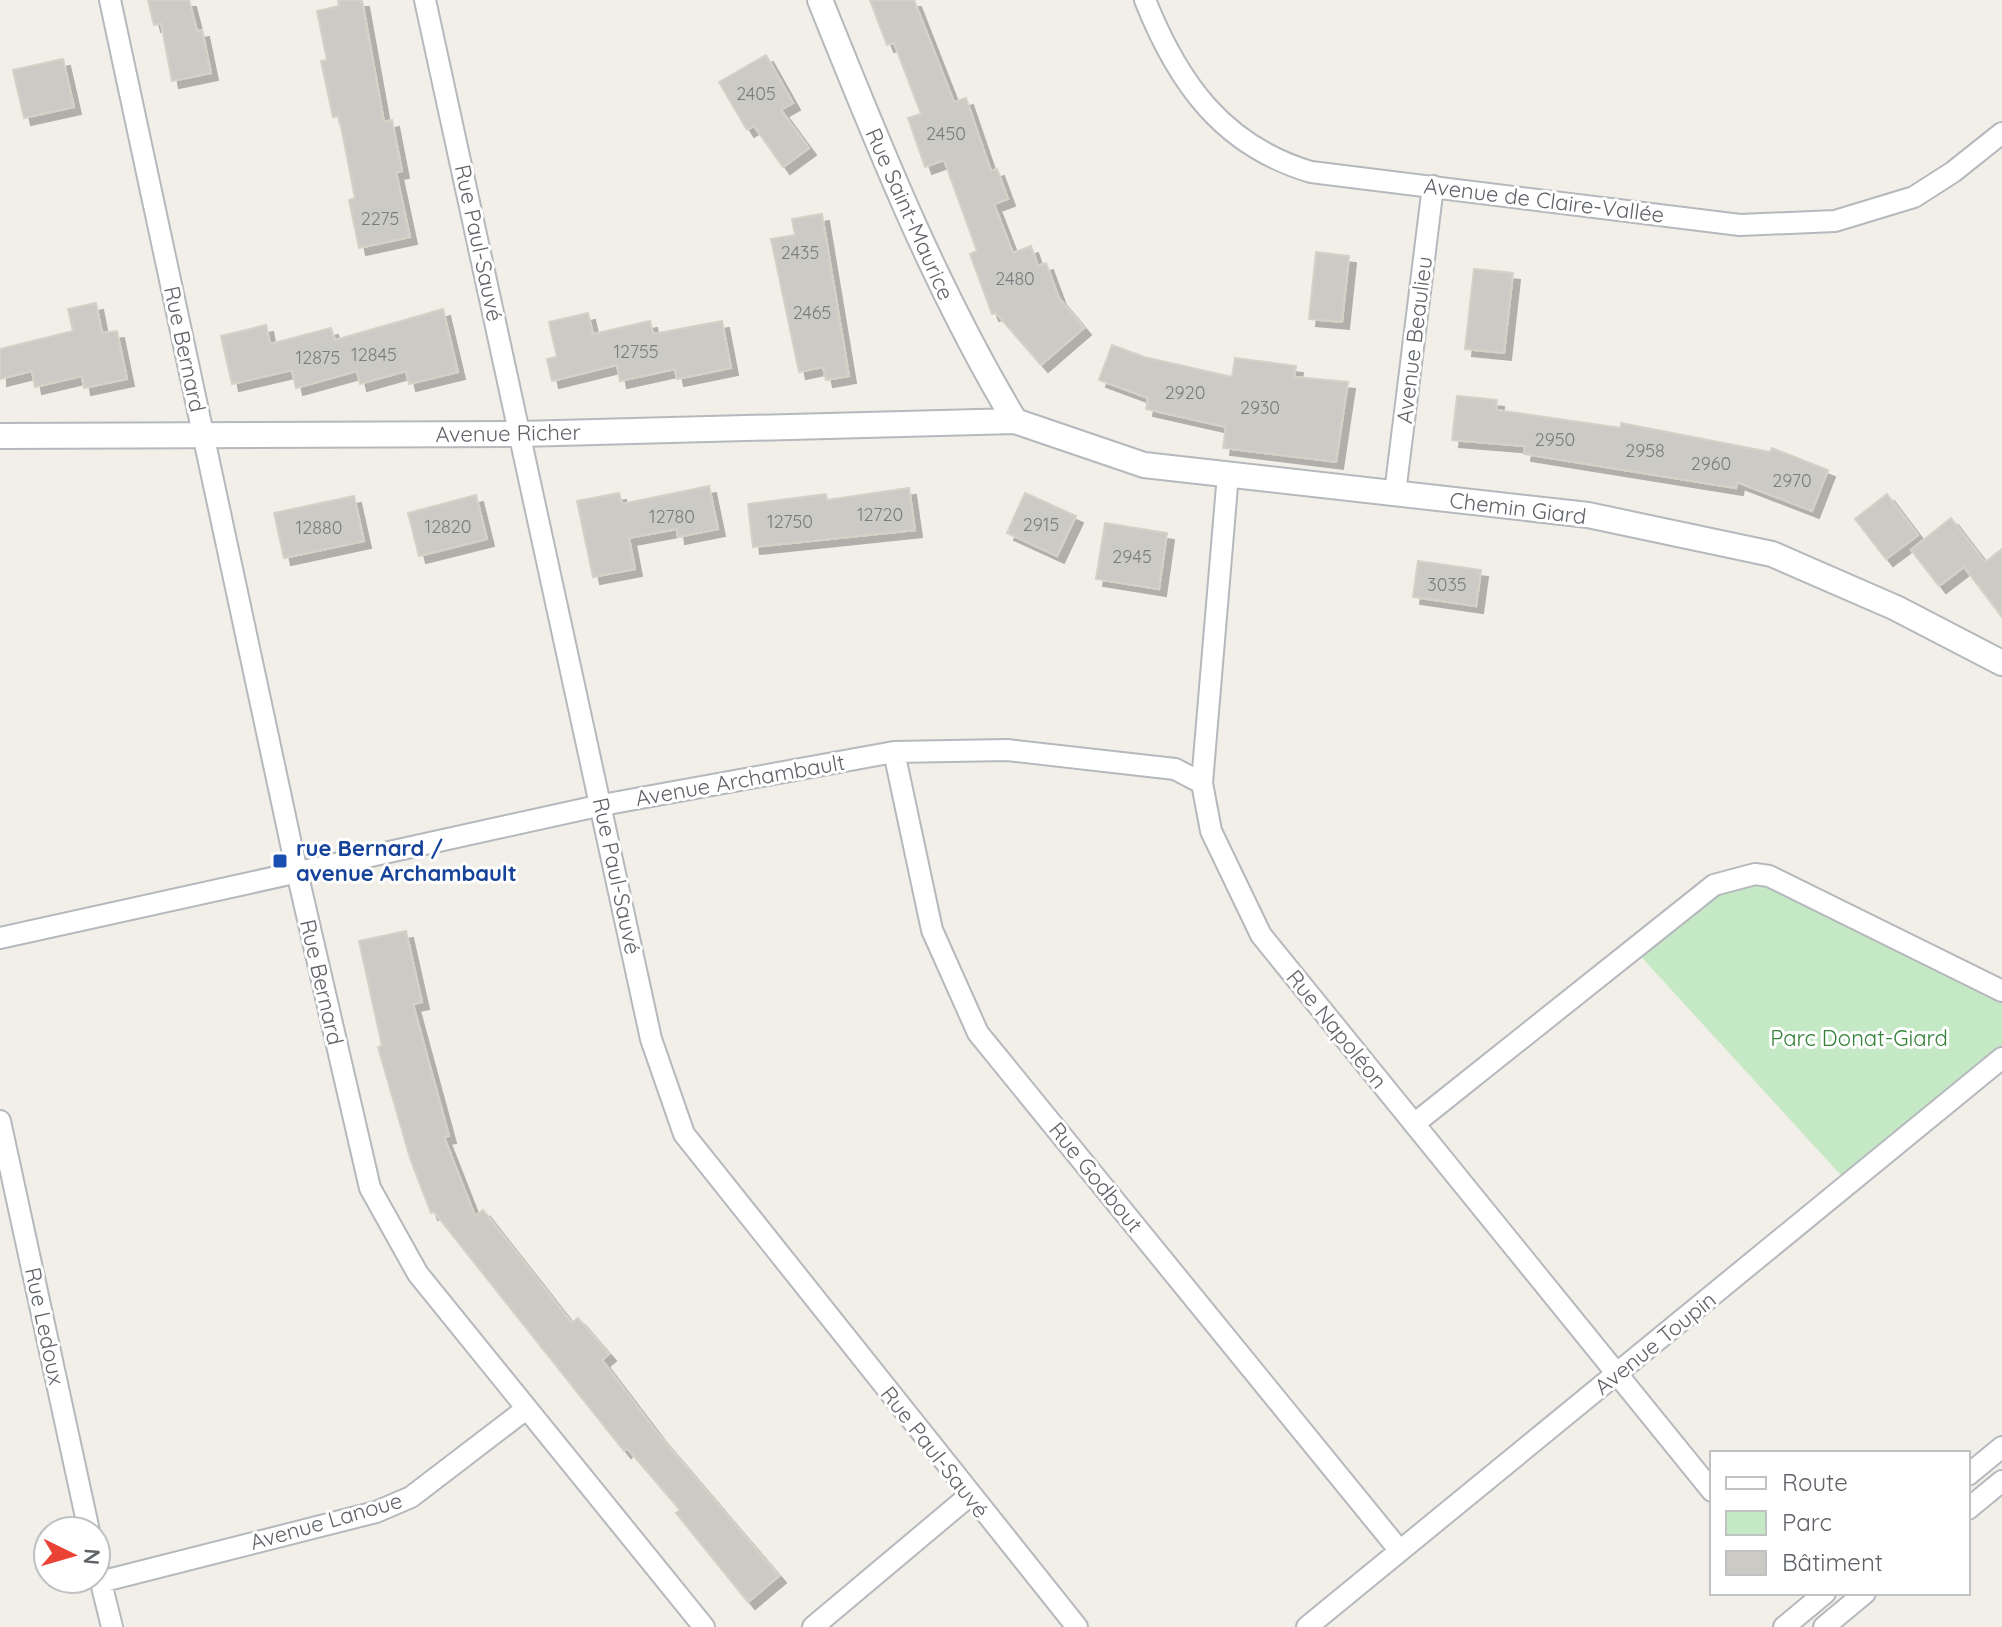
<svg xmlns="http://www.w3.org/2000/svg" width="2002" height="1627" viewBox="0 0 2002 1627" font-family="Quicksand,sans-serif">
<defs>
<filter id="shadow"><feDropShadow dx="7" dy="7" stdDeviation="0" flood-color="#0004"/></filter>
</defs>
<rect width="100%" height="100%" fill="#f1efe8"/>
<path fill="#c5e8c5" d="M 1755,874 L 2002,991 L 2002,1058 L 1849,1184 L 1634,949 L 1714,885 Z"/>
<path fill="#cccac5" stroke="#d6d1c6" stroke-width="2" filter="url(#shadow)" d="M 148,0 L 189,0 L 197,31 L 202,30 L 211,73 L 172,81 L 161,23 L 154,25 Z
M 338,0 L 362,0 L 384,122 L 392,120 L 402,171 L 396,172 L 410,237 L 359,248 L 349,200 L 355,198 L 339,116 L 333,117 L 321,61 L 327,60 L 317,11 L 339,6 Z
M 870,0 L 914,0 L 954,102 L 966,98 L 991,171 L 997,169 L 1008,199 L 994,204 L 1013,253 L 1031,246 L 1038,266 L 1046,263 L 1059,298 L 1084,328 L 1041,365 L 996,313 L 992,314 L 970,254 L 977,251 L 944,160 L 925,167 L 908,118 L 921,114 L 894,43 L 887,45 Z
M 766,55 L 793,103 L 781,110 L 809,148 L 783,167 L 754,126 L 747,130 L 719,82 Z
M 63,59 L 74,107 L 24,118 L 13,70 Z
M 822,214 L 849,376 L 826,380 L 823,367 L 799,372 L 771,239 L 795,235 L 792,219 Z
M 1316,252 L 1349,256 L 1342,322 L 1309,319 Z
M 1474,269 L 1513,273 L 1504,353 L 1465,349 Z
M 96,303 L 102,333 L 117,331 L 127,379 L 84,388 L 82,376 L 35,387 L 32,371 L 0,379 L 0,349 L 73,331 L 68,309 Z
M 443,309 L 458,372 L 409,384 L 406,371 L 360,384 L 357,371 L 296,388 L 292,370 L 232,384 L 221,336 L 266,325 L 270,344 L 331,328 L 335,340 Z
M 588,313 L 593,334 L 650,321 L 653,334 L 722,321 L 731,368 L 677,379 L 675,369 L 620,381 L 617,365 L 552,381 L 547,359 L 557,357 L 549,322 Z
M 1112,345 L 1144,357 L 1232,377 L 1235,358 L 1296,366 L 1294,377 L 1348,382 L 1336,462 L 1223,448 L 1226,427 L 1146,409 L 1148,398 L 1099,380 Z
M 1457,396 L 1497,400 L 1496,410 L 1621,428 L 1621,423 L 1770,452 L 1772,448 L 1828,470 L 1812,511 L 1737,482 L 1736,488 L 1524,454 L 1525,446 L 1452,440 Z
M 709,486 L 718,529 L 678,537 L 677,529 L 629,538 L 635,569 L 593,577 L 577,501 L 619,493 L 622,504 Z
M 909,488 L 915,530 L 753,547 L 748,504 L 826,494 L 827,500 Z
M 1025,493 L 1076,516 L 1057,556 L 1007,533 Z
M 1887,494 L 1918,535 L 1886,559 L 1855,519 Z
M 476,495 L 487,539 L 419,556 L 408,513 Z
M 354,496 L 364,541 L 284,558 L 274,513 Z
M 1951,518 L 1985,562 L 2002,549 L 2002,617 L 1964,567 L 1939,586 L 1911,550 Z
M 1105,523 L 1167,533 L 1159,589 L 1096,579 Z
M 1418,561 L 1481,570 L 1476,606 L 1413,597 Z
M 406,931 L 422,1002 L 413,1004 L 449,1136 L 444,1137 L 475,1216 L 483,1210 L 572,1323 L 578,1318 L 609,1354 L 602,1360 L 659,1435 L 779,1576 L 748,1602 L 676,1513 L 680,1510 L 627,1448 L 624,1451 L 434,1212 L 431,1213 L 410,1158 L 378,1047 L 382,1046 L 359,941 Z"/>
<g fill="none" stroke-linecap="round" stroke-linejoin="round">
<defs>
<path id="minor" d="M 110,0 L 297,872 L 370,1188 L 418,1274 L 704,1627
M 425,0 L 651,1039 L 684,1134 L 1077,1627
M 1145,0 C 1178,83 1223,146 1311,172 L 1740,225 L 1835,221 L 1914,197 L 1953,172 L 2002,133
M 1228,474 L 1202,783 L 1211,831 L 1261,935 L 1712,1491
M 1395,493 L 1433,186
M 894,752 L 932,930 L 978,1033 L 1400,1551
M 0,938 L 602,805 L 894,752 L 1007,750 L 1175,769 L 1202,783
M 0,1121 L 89,1531
M 1414,1124 L 1714,885 L 1755,874 L 1769,876 L 2002,991
M 1968,1475 L 2002,1447
M 1968,1509 L 2002,1481
M 96,1562 L 112,1627
M 100,1582 L 376,1512 L 411,1497 L 526,1409
M 813,1627 L 969,1496
M 1307,1627 L 2002,1058
M 1784,1627 L 1825,1593
M 1824,1627 L 1865,1593"/>
<path id="tertiary" d="M 820,0 C 878,144 935,288 1015,421
M 0,436 L 521,434 L 1015,421 L 1144,465 L 1588,515 L 1772,554 L 1896,608 L 2002,663"/>
</defs>
<use href="#minor" stroke="#b5b8bc" stroke-width="24"/>
<use href="#tertiary" stroke="#b5b8bc" stroke-width="28"/>
<use href="#minor" stroke="#fff" stroke-width="20"/>
<use href="#tertiary" stroke="#fff" stroke-width="24"/>
</g>
<rect fill="#1a4fb4" stroke="#fff" stroke-width="3" x="272" y="853" width="16" height="16" rx="4"/>
<g text-anchor="middle" dominant-baseline="central" stroke-width="6" stroke-linejoin="round" paint-order="stroke">
<g font-size="18" fill="#7a7d7f">
<text x="756" y="93">2405</text>
<text x="946" y="133">2450</text>
<text x="380" y="218">2275</text>
<text x="800" y="252">2435</text>
<text x="1015" y="278">2480</text>
<text x="812" y="312">2465</text>
<text x="636" y="351">12755</text>
<text x="374" y="354">12845</text>
<text x="318" y="357">12875</text>
<text x="1185" y="392">2920</text>
<text x="1260" y="407">2930</text>
<text x="1555" y="439">2950</text>
<text x="1645" y="450">2958</text>
<text x="1711" y="463">2960</text>
<text x="1792" y="480">2970</text>
<text x="880" y="514">12720</text>
<text x="672" y="516">12780</text>
<text x="790" y="521">12750</text>
<text x="1041" y="524">2915</text>
<text x="448" y="526">12820</text>
<text x="319" y="527">12880</text>
<text x="1132" y="556">2945</text>
<text x="1447" y="584">3035</text>
</g>
<g font-size="22" fill="#5f6368" stroke="#fff">
<text transform="translate(1544 200) rotate(7)">Avenue de Claire-Vallée</text>
<text transform="translate(910 214) rotate(66)">Rue Saint-Maurice</text>
<text transform="translate(479 243) rotate(78)">Rue Paul-Sauvé</text>
<text transform="translate(1414 340) rotate(-83)">Avenue Beaulieu</text>
<text transform="translate(185 349) rotate(78)">Rue Bernard</text>
<text transform="translate(508 433) rotate(-1)">Avenue Richer</text>
<text transform="translate(1518 508) rotate(7)">Chemin Giard</text>
<text transform="translate(740 780) rotate(-10)">Avenue Archambault</text>
<text transform="translate(617 876) rotate(78)">Rue Paul-Sauvé</text>
<text transform="translate(322 982) rotate(77)">Rue Bernard</text>
<text transform="translate(1337 1029) rotate(51)">Rue Napoléon</text>
<text transform="translate(1096 1177) rotate(51)">Rue Godbout</text>
<text transform="translate(45 1326) rotate(78)">Rue Ledoux</text>
<text transform="translate(1655 1343) rotate(-39)">Avenue Toupin</text>
<text transform="translate(935 1452) rotate(52)">Rue Paul-Sauvé</text>
<text transform="translate(326 1521) rotate(-16)">Avenue Lanoue</text>
</g>
<g font-size="22" font-weight="bold" fill="#164399" stroke="#fff" text-anchor="start">
<text x="296" y="848">rue Bernard /<tspan x="296" dy="25">avenue Archambault</tspan></text>
</g>
<g font-size="22" fill="#348238" stroke="#fff">
<text x="1859" y="1038">Parc Donat-Giard</text>
</g>
</g>
<rect x="1710" y="1451" width="260" height="144" fill="#ffffff" stroke="#bfc1c3" stroke-width="2"/>
<rect x="1726" y="1477" width="40" height="12" fill="#ffffff" stroke="#bfc1c3" stroke-width="2"/>
<text x="1782" y="1491" font-size="24" fill="#5f6368">Route</text>
<rect x="1726" y="1511" width="40" height="24" fill="#c5e8c5" stroke="#bfc1c3" stroke-width="2"/>
<text x="1782" y="1531" font-size="24" fill="#5f6368">Parc</text>
<rect x="1726" y="1551" width="40" height="24" fill="#cccac5" stroke="#bfc1c3" stroke-width="2"/>
<text x="1782" y="1571" font-size="24" fill="#5f6368">Bâtiment</text>
<g transform="translate(72 1555) rotate(95)"><circle r="38" fill="#ffffff" stroke="#bfc1c3" stroke-width="2"/>
<path d="M0-6L14 30L0 20L-14 30Z" fill="#ea4335"/>
<text y="-12" font-size="22" font-weight="bold" text-anchor="middle" fill="#5f6368">N</text>
</g>
</svg>
